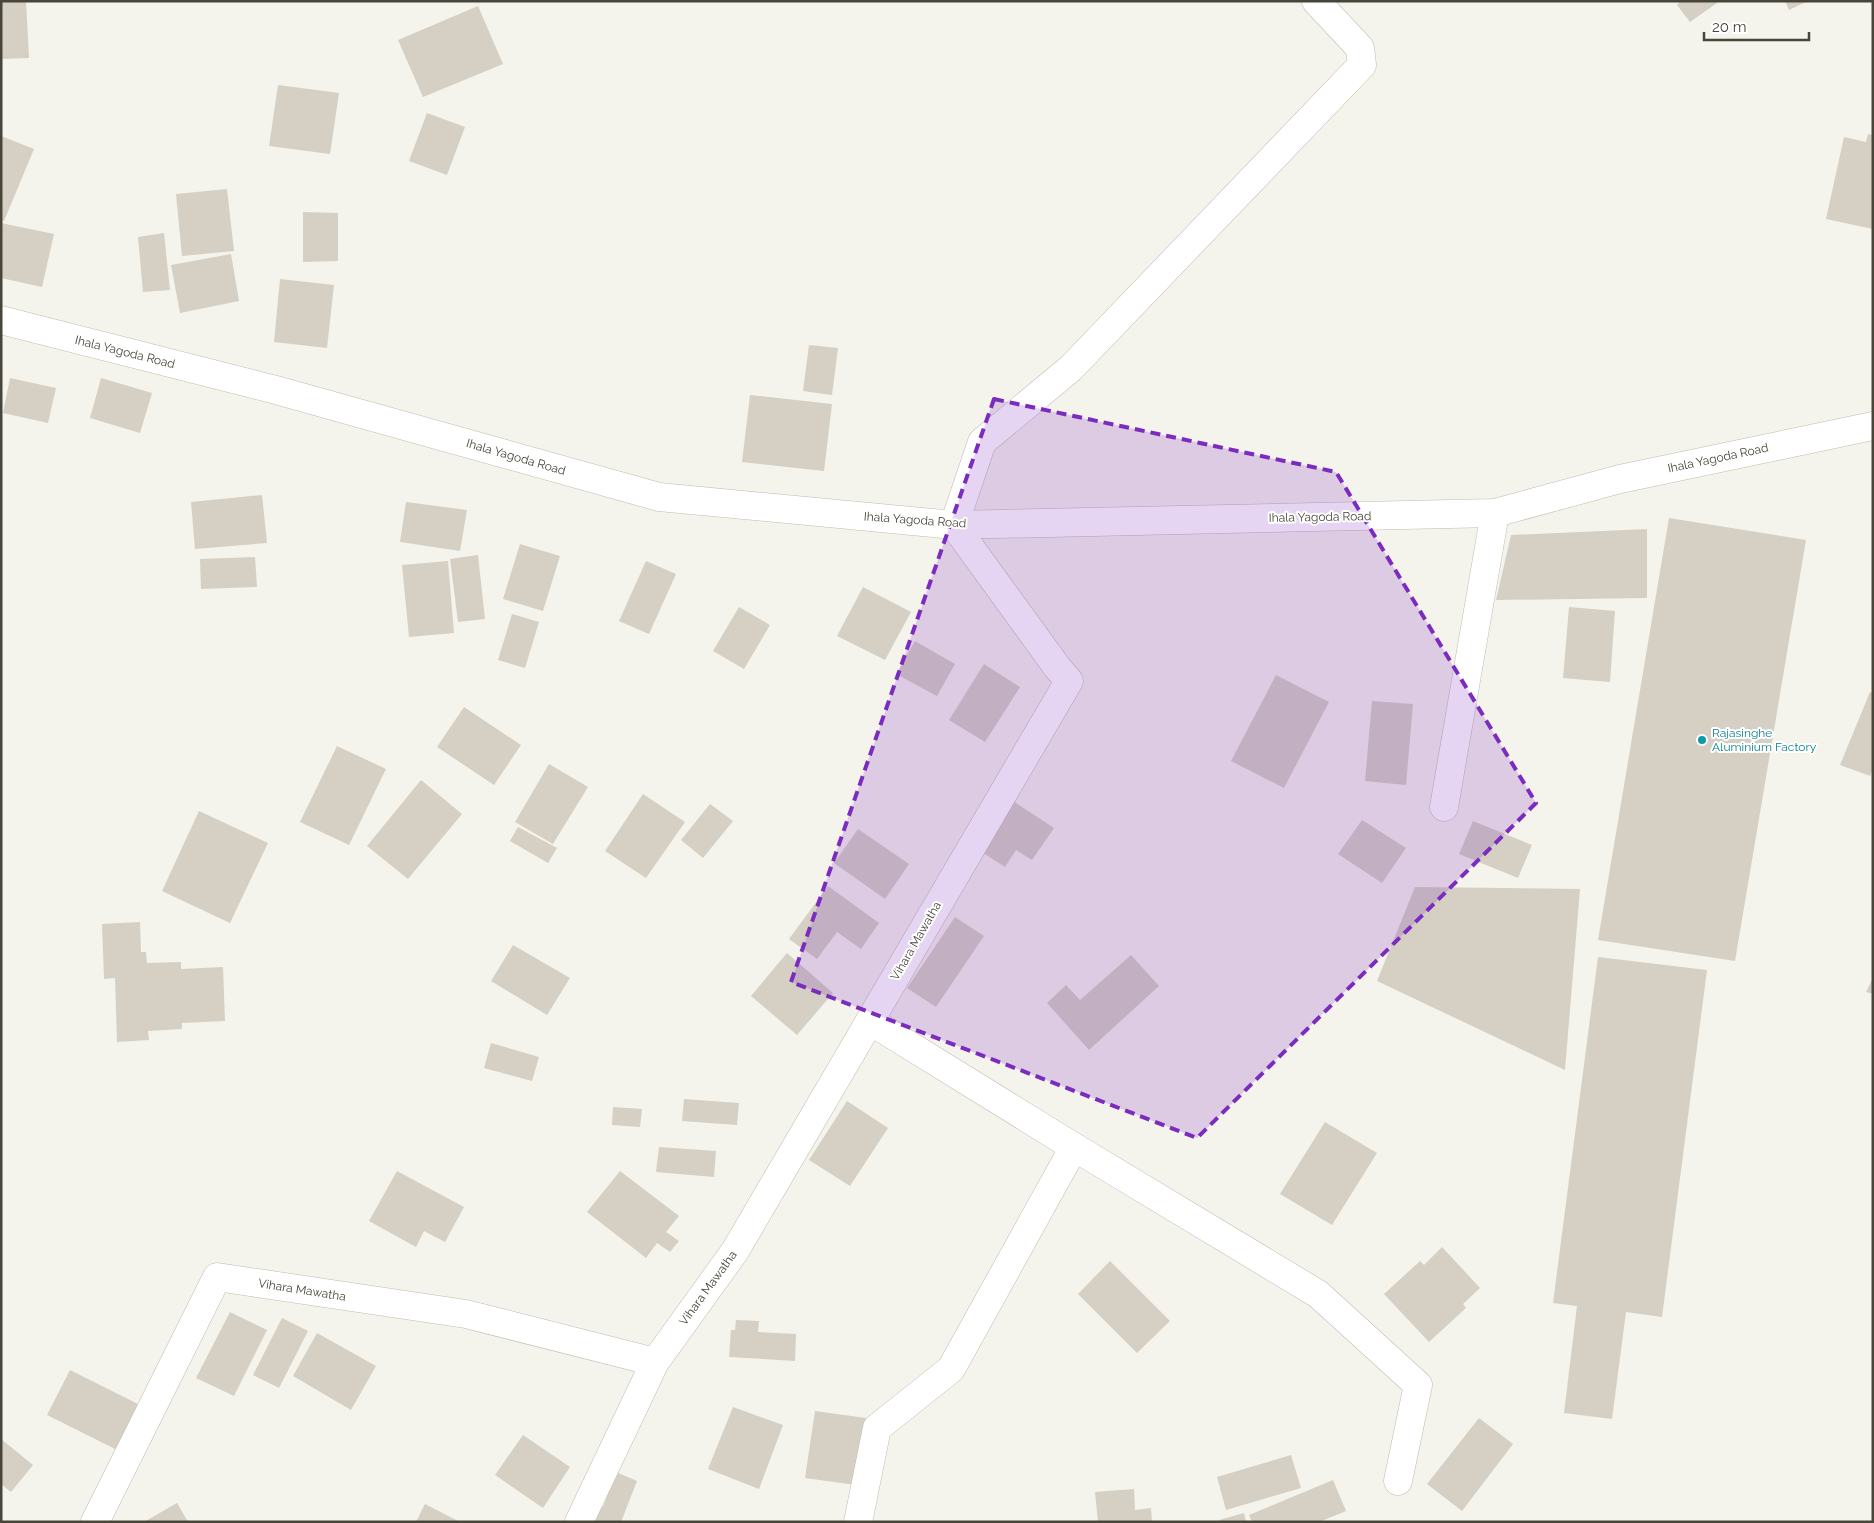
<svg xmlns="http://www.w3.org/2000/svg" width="1874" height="1523" viewBox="0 0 1874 1523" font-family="Raleway,sans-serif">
<rect width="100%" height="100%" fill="#f4f3ec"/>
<path fill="#d5d0c3" d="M 1,1 L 26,1 L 29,58 L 1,59 Z
M 1681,1 L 1716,1 L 1717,3 L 1690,22 L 1677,5 Z
M 1785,1 L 1808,1 L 1789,10 Z
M 478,6 L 503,64 L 423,97 L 398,40 Z
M 278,85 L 339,93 L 330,154 L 269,146 Z
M 427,113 L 465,127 L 447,175 L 409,161 Z
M 1868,134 L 1873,135 L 1873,229 L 1826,219 L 1844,137 L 1866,142 Z
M 1,136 L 34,149 L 4,221 L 1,220 Z
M 227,189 L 234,251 L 182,256 L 176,194 Z
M 303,212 L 338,213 L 338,261 L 303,262 Z
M 1,223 L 54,234 L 42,287 L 1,278 Z
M 164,233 L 170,290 L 143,292 L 138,237 Z
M 231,254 L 239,301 L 180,313 L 171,265 Z
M 280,279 L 334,285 L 327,348 L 274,342 Z
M 809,345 L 838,348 L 832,395 L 803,391 Z
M 10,378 L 56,388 L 48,423 L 3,413 Z
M 101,378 L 152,393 L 140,433 L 90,418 Z
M 750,395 L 832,404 L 824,471 L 742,462 Z
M 262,495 L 267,543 L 195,549 L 191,502 Z
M 406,502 L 467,510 L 460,551 L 400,542 Z
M 1669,518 L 1806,540 L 1735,961 L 1598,940 Z
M 1647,529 L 1647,598 L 1496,600 L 1511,535 Z
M 520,544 L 560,556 L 543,611 L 503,599 Z
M 478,555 L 485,619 L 458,622 L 450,559 Z
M 255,557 L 257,587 L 201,589 L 200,559 Z
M 448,561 L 454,633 L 409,637 L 402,565 Z
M 646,561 L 676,574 L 649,634 L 619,621 Z
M 863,587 L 911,612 L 885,660 L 837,636 Z
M 739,607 L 770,625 L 744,669 L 713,651 Z
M 1569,607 L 1615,611 L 1610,682 L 1563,678 Z
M 512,614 L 539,622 L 525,668 L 498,660 Z
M 915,641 L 955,664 L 937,696 L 896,674 Z
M 984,664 L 1020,687 L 985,742 L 949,720 Z
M 1276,675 L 1329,702 L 1284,788 L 1231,761 Z
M 1870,692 L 1873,694 L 1873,769 L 1870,776 L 1840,765 Z
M 1372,701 L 1413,704 L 1406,785 L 1365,781 Z
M 464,707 L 521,745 L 494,785 L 437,747 Z
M 337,746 L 386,769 L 349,845 L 300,822 Z
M 549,764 L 588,787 L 553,844 L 515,822 Z
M 421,780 L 462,814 L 408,879 L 367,846 Z
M 643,794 L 685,822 L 646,878 L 605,851 Z
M 1013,801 L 1054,828 L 1032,860 L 1016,850 L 1005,867 L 980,851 Z
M 710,804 L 733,821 L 703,858 L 681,840 Z
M 199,811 L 268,843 L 230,923 L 162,891 Z
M 1362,820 L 1406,848 L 1382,883 L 1338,854 Z
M 1473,821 L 1532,845 L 1518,878 L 1459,854 Z
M 518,827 L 557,848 L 548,863 L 510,841 Z
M 858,829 L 909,864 L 885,899 L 834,863 Z
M 828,886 L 879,923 L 861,949 L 837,932 L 817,959 L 789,939 Z
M 1415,887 L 1580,889 L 1565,1070 L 1377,981 Z
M 955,917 L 984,936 L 936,1007 L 907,988 Z
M 140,922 L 141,952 L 146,952 L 147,963 L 181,962 L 181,969 L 223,967 L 225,1021 L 182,1023 L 182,1029 L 148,1031 L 149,1040 L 117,1042 L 115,978 L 104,979 L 102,924 Z
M 513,945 L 570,978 L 547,1015 L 491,981 Z
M 787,953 L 833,993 L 797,1035 L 751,996 Z
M 1131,955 L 1159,986 L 1089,1050 L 1047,1003 L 1066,985 L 1080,1000 Z
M 1598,957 L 1707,970 L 1662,1317 L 1626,1312 L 1612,1419 L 1564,1413 L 1577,1306 L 1553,1303 Z
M 1873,978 L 1873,994 L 1866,992 Z
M 491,1043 L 539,1057 L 532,1081 L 484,1068 Z
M 684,1099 L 739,1103 L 737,1125 L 682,1121 Z
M 847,1101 L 888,1128 L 850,1186 L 809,1160 Z
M 613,1107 L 642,1109 L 640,1127 L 612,1125 Z
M 1325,1122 L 1377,1153 L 1332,1225 L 1280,1194 Z
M 659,1147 L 716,1151 L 714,1177 L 656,1172 Z
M 397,1171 L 464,1207 L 445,1242 L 424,1231 L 416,1247 L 369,1221 Z
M 620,1171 L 679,1216 L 666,1232 L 679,1241 L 670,1252 L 657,1243 L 646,1258 L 587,1212 Z
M 1442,1247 L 1480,1288 L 1463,1304 L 1466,1308 L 1429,1342 L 1384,1294 L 1420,1261 L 1424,1265 Z
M 1110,1261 L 1170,1321 L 1137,1353 L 1078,1294 Z
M 230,1312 L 267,1330 L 234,1396 L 196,1378 Z
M 282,1318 L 308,1331 L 279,1388 L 253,1375 Z
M 736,1320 L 759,1321 L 758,1332 L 796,1334 L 795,1361 L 729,1357 L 731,1330 L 735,1330 Z
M 317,1333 L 376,1366 L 351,1410 L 293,1376 Z
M 70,1370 L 140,1405 L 117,1450 L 47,1415 Z
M 733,1407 L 783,1425 L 759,1489 L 708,1469 Z
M 815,1411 L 866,1418 L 856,1485 L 805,1478 Z
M 1479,1418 L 1513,1444 L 1462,1511 L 1427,1484 Z
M 523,1435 L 570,1467 L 543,1508 L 495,1475 Z
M 1,1439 L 33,1465 L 11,1492 L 1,1484 Z
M 1291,1455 L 1301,1488 L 1226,1510 L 1217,1477 Z
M 616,1472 L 637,1481 L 621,1522 L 587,1522 L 594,1504 L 603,1507 Z
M 1333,1480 L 1346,1511 L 1319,1522 L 1252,1522 L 1249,1515 Z
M 1134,1489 L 1135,1510 L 1151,1508 L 1152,1522 L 1098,1522 L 1095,1492 Z
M 177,1503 L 188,1522 L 144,1522 Z
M 425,1504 L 460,1522 L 416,1522 Z
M 1244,1513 L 1246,1522 L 1220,1522 L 1219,1520 Z"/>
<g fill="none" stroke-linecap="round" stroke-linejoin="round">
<defs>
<path id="minor" d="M 1444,807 L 1495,513
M 870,1021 L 1074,1147 L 1318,1294 L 1418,1385 L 1398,1481
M 95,1522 L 217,1277 L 466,1314 L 655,1362
M 579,1522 L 655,1362 L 735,1251 L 1069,681 L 1057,667 L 954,525 L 982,442 L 1071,368 L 1362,65 L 1360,48 L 1316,1
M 858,1522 L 877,1428 L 951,1369 L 1074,1147"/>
<path id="tertiary" d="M 1,320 L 276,390 L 659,497 L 954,525 L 1495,513 L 1620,479 L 1873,426"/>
</defs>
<use href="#minor" stroke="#bfbcb0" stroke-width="29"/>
<use href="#tertiary" stroke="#bfbcb0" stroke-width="29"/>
<use href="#minor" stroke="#fff" stroke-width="28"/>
<use href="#tertiary" stroke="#fff" stroke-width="28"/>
</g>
<path fill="#7b2cbf" fill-opacity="0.2" stroke="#7b2cbf" stroke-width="4" stroke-dasharray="10 6" stroke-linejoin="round" d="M 994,399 L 1336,472 L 1536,803 L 1197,1138 L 791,982 Z"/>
<circle fill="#0f9aa8" stroke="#fff" stroke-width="2" cx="1702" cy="740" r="5"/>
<g text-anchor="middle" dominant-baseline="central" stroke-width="4" stroke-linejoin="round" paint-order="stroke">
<g font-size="12" fill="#48453a" stroke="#fff">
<text transform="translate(125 352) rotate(14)">Ihala Yagoda Road</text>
<text transform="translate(516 457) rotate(16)">Ihala Yagoda Road</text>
<text transform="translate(1718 458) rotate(-12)">Ihala Yagoda Road</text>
<text transform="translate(1320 517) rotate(-1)">Ihala Yagoda Road</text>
<text transform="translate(915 520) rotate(4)">Ihala Yagoda Road</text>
<text transform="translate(916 941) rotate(-60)">Vihara Mawatha</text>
<text transform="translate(708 1288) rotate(-54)">Vihara Mawatha</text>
<text transform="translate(302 1290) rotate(9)">Vihara Mawatha</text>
</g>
<g font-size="12" fill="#0d838f" stroke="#fff" text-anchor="start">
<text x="1712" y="733">Rajasinghe<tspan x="1712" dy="14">Aluminium Factory</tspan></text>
</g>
</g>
<rect width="1874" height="1523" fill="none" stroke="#48453a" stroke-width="5"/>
<path d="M1704 32v8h105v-8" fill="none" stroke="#48453a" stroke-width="2.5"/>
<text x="1712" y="32" font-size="15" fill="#48453a" stroke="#ffffff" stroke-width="4" paint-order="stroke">20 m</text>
</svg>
